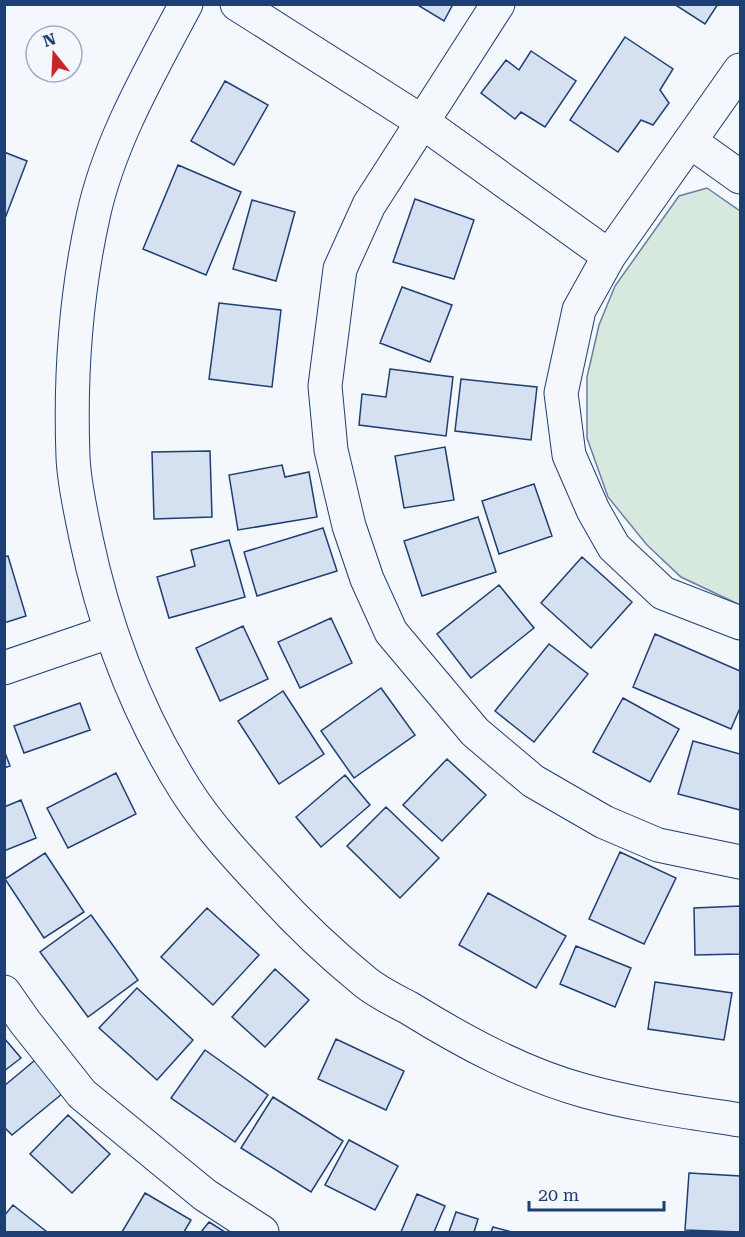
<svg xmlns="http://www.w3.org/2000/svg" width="745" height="1237" viewBox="0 0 745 1237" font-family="'Roboto Serif',serif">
<rect width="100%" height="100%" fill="#f4f7fb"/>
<path fill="#d7e8df" stroke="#687fa3" stroke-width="1.5" d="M 707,188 L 740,211 L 740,605 L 681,577 L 647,545 L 608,497 L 587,438 L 587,377 L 599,325 L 615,286 L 679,196 Z"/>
<path fill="#d5e0f0" stroke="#1d3f73" stroke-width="1.5" d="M 416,4 L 453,4 L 444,21 Z
M 674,4 L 718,4 L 705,24 Z
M 625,37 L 673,69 L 660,90 L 669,103 L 653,125 L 641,120 L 618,152 L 570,120 Z
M 531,51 L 576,81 L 545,127 L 521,112 L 515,119 L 481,93 L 506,60 L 519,70 Z
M 225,81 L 268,105 L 234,165 L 191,141 Z
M 4,152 L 27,161 L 4,221 Z
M 178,165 L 241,192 L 206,275 L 143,249 Z
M 415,199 L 474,220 L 454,279 L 393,262 Z
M 252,200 L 295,212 L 276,281 L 233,269 Z
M 402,287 L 452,305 L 430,362 L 380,343 Z
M 219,303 L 281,310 L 272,387 L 209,379 Z
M 390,369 L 453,377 L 446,436 L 359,425 L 362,394 L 386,397 Z
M 461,379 L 537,387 L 531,440 L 455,431 Z
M 445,447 L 454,500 L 404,508 L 395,456 Z
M 210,451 L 212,517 L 154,519 L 152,452 Z
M 282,465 L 285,477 L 309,472 L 317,517 L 238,530 L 229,475 Z
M 534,484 L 552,536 L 499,554 L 482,501 Z
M 478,517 L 496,572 L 422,596 L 404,541 Z
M 323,528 L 337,571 L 257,596 L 244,552 Z
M 229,540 L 245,597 L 169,618 L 157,577 L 195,566 L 191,550 Z
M 8,556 L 26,616 L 4,623 L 4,557 Z
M 582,557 L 632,602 L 591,648 L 541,603 Z
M 499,585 L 534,628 L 471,678 L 437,634 Z
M 331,618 L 352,663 L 300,688 L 278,642 Z
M 243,626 L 268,679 L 220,701 L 196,648 Z
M 655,634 L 740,671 L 740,708 L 731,729 L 633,687 Z
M 549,644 L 588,674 L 534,742 L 495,711 Z
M 381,688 L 415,735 L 354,778 L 321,731 Z
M 283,691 L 324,754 L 279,784 L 238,721 Z
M 623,698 L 679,729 L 650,782 L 593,752 Z
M 80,703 L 90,730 L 24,753 L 14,726 Z
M 693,741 L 740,754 L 740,810 L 678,794 Z
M 4,750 L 10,766 L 4,768 Z
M 447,759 L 486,795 L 442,841 L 403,805 Z
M 116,773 L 136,814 L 68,848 L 47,808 Z
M 345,775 L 370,805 L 321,847 L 296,817 Z
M 21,800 L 36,838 L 4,851 L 4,807 Z
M 386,807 L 439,858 L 400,898 L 347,846 Z
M 620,852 L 676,878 L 644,944 L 589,919 Z
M 45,853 L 84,912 L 44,938 L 5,879 Z
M 488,893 L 566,936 L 536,988 L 459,945 Z
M 740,906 L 740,954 L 695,955 L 694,908 Z
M 207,908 L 259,955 L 213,1005 L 161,957 Z
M 91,915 L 138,980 L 88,1017 L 40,952 Z
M 576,946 L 631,968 L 615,1007 L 560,984 Z
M 275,969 L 309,1000 L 265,1047 L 232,1017 Z
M 655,982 L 732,993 L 724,1040 L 648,1029 Z
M 137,988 L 193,1040 L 157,1080 L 99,1028 Z
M 4,1038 L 21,1058 L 4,1071 Z
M 336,1039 L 404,1071 L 386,1110 L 318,1079 Z
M 205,1050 L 268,1095 L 235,1142 L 171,1098 Z
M 40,1056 L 68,1089 L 12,1135 L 4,1127 L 4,1086 Z
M 273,1097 L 343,1141 L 311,1192 L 241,1148 Z
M 68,1115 L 110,1154 L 72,1193 L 30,1154 Z
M 349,1140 L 398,1166 L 375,1210 L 325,1185 Z
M 689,1173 L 740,1176 L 740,1232 L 685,1230 Z
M 145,1193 L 191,1220 L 184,1232 L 122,1232 Z
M 417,1194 L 445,1206 L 434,1232 L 401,1232 Z
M 13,1205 L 47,1232 L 4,1232 L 4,1216 Z
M 456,1212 L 478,1219 L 474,1232 L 449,1232 Z
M 209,1222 L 225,1232 L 201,1232 Z
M 493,1227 L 512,1232 L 491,1232 Z"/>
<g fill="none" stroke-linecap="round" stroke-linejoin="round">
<defs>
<path id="minor" d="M 186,4 C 150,72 109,142 93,217 C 76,294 70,378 73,457 C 74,484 81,512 86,538 C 105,628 136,711 185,789 C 209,827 240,860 271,893 C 299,924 331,954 364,981 C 377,992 394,1000 409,1008 C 464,1042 523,1074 585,1091 C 636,1105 689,1112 740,1120
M 237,4 L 421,121 L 609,256
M 498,4 L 369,205 L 340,269 L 325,386 L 331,450 L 349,526 L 367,579 L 391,632 L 475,732 L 533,781 L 604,822 L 658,845 L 740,862
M 740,70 L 609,256 L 579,310 L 561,393 L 569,455 L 593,510 L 614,547 L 663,593 L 740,623
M 691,142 L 740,177
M 4,668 L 109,632
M 4,992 L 25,1022 L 82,1094 L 205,1195 L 262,1232"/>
</defs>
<use href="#minor" stroke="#1d3f73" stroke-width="35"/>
<use href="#minor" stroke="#f4f7fb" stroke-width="33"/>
</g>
<rect width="745" height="1237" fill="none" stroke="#1d3f73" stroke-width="12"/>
<g transform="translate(54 54) rotate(342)"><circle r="28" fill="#f4f7fb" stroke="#9eadc5" stroke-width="1.5"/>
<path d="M0-4.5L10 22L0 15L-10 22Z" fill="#c62828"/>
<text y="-9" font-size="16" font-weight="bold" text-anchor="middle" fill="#1d3f73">N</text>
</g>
<path d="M529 1201v9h135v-9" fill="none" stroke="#1d3f73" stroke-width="3"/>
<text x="538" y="1201" font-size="18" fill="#1d3f73" stroke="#f4f7fb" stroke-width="4.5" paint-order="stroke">20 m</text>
</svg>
